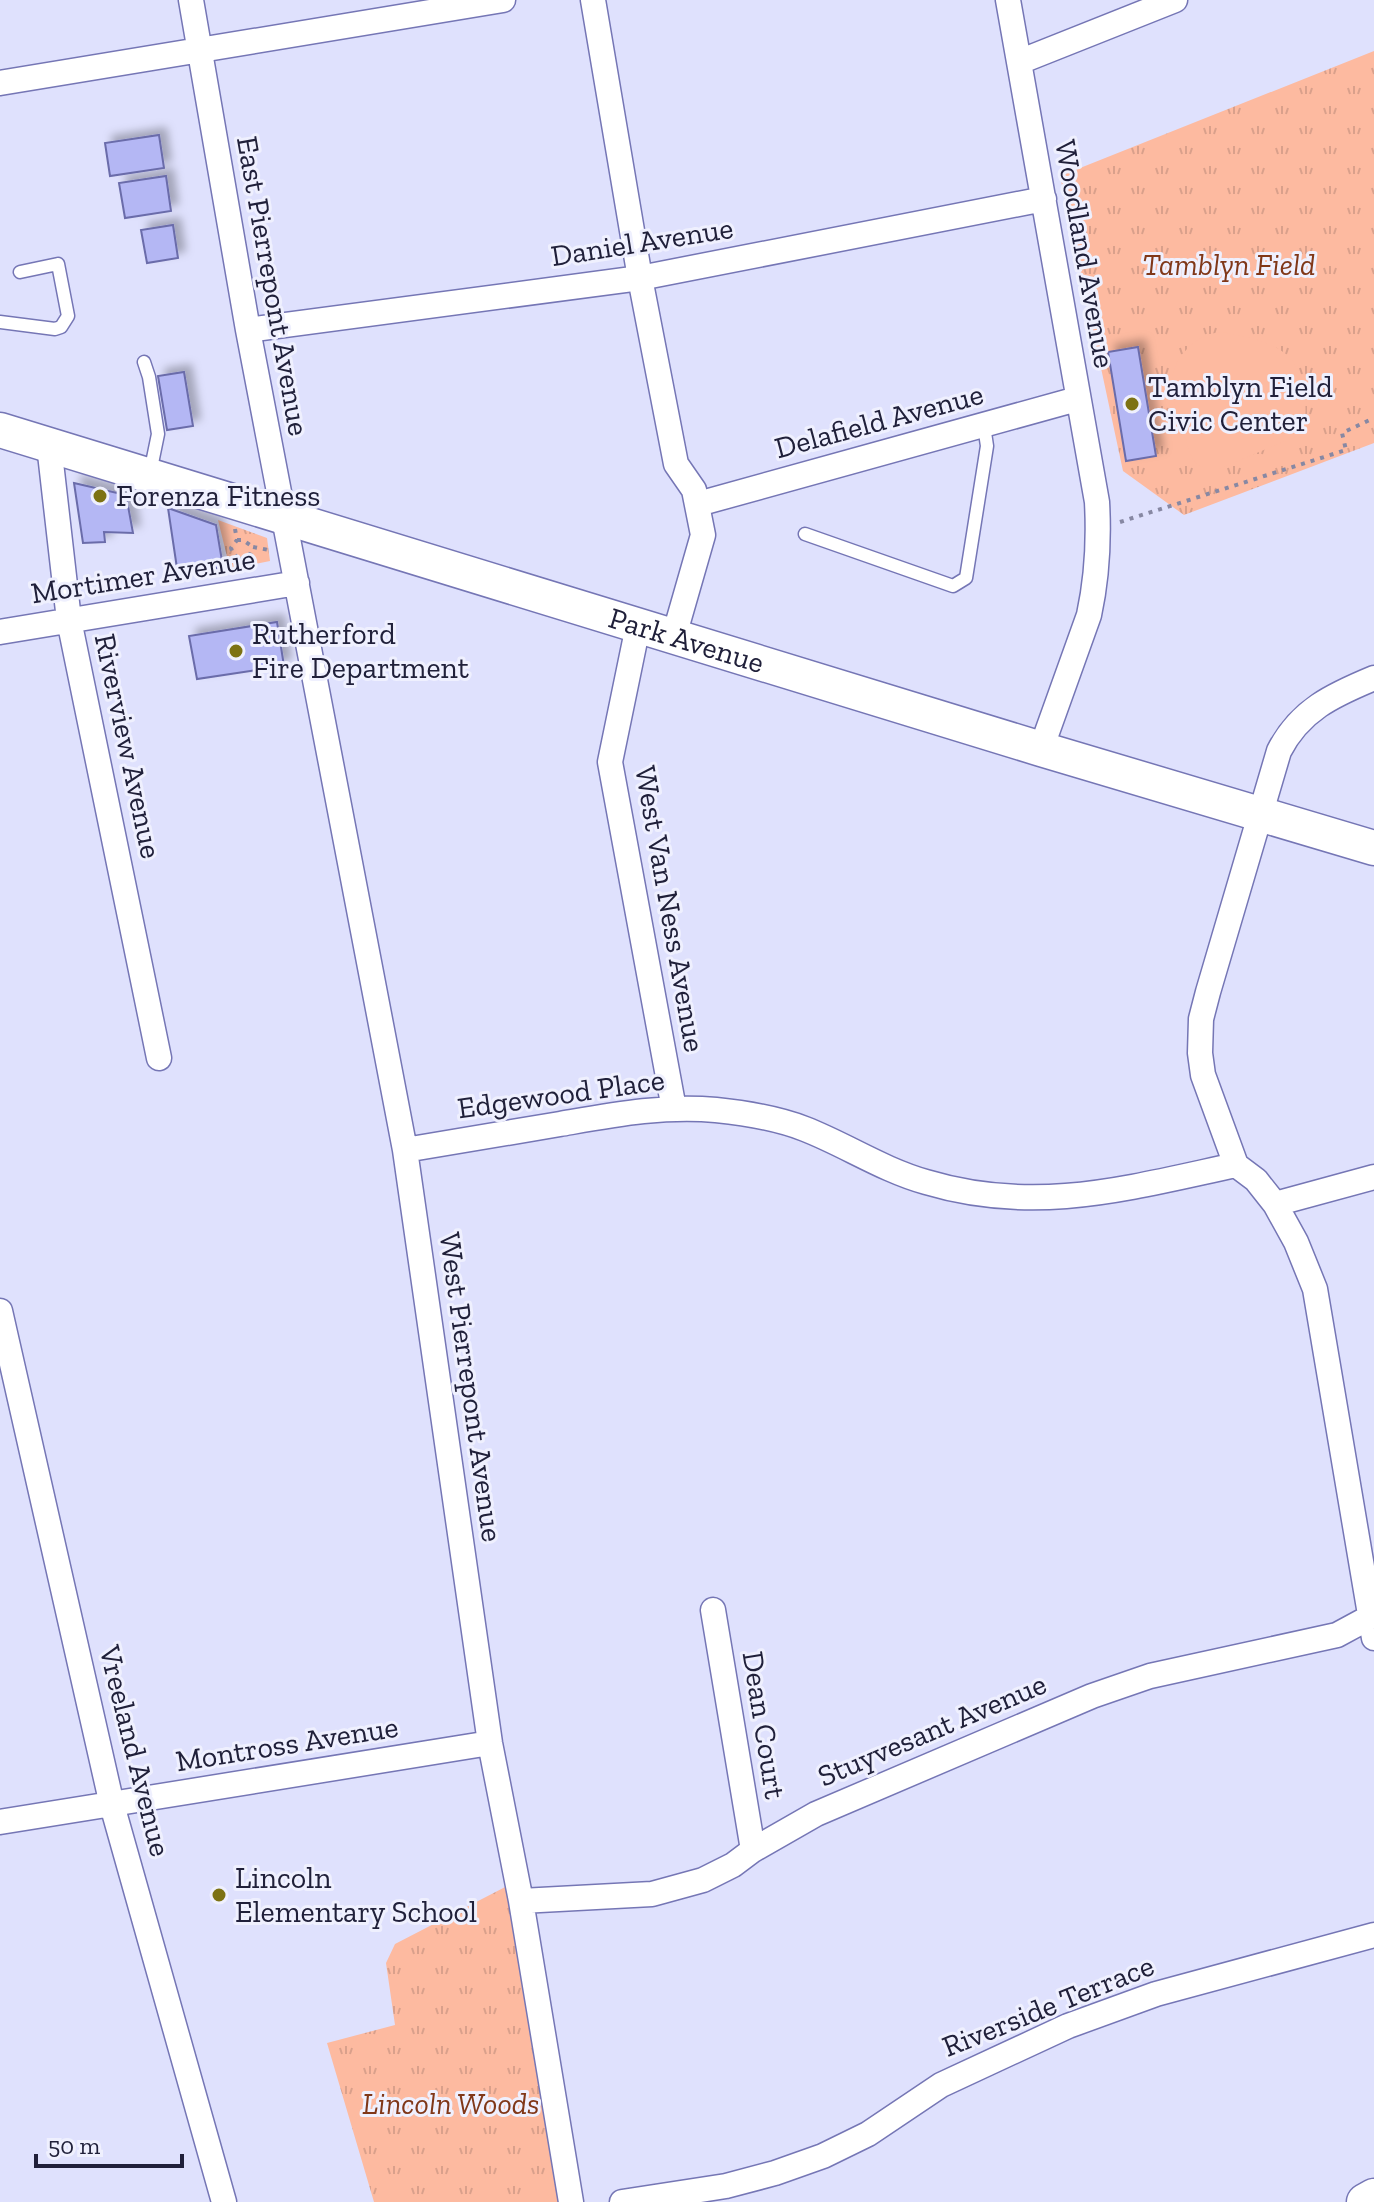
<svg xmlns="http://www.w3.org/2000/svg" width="1374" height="2202" viewBox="0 0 1374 2202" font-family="'Zilla Slab',serif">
<defs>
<pattern id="grass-tufts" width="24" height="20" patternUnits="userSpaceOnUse" patternTransform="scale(2)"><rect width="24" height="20" fill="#fdbaa0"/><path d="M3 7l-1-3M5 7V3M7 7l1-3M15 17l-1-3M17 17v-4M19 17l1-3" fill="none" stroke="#d9a08b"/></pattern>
<filter id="shadow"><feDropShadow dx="7" dy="-7" stdDeviation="4" flood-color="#0004"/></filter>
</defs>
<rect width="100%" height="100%" fill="#dfe1fd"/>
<path fill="url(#grass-tufts)" d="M 1374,51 L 1374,443 L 1184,515 L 1123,471 L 1060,176 Z
M 218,520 L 267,538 L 270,561 L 230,569 Z
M 513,1883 L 562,2202 L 374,2202 L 327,2043 L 395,2025 L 386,1963 L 395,1944 Z"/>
<path fill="#fdbaa0" d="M 1220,332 C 1289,342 1312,361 1304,433 L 1219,469 C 1211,469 1201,469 1195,462 C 1189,456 1187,441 1184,432 C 1174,404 1162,374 1187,349 C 1197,339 1206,334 1220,332 Z"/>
<path fill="#b4b7f4" stroke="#6b6caa" stroke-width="2" filter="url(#shadow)" d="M 159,135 L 164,168 L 110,176 L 105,143 Z
M 166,176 L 171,211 L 125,218 L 119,183 Z
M 173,225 L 178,258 L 147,263 L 141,230 Z
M 1138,347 L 1156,456 L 1126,461 L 1108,352 Z
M 184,372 L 193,426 L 167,430 L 158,376 Z
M 74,483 L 126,495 L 133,533 L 104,532 L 105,542 L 83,543 Z
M 168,508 L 216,525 L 223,567 L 178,575 Z
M 277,622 L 284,666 L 197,679 L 189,636 Z"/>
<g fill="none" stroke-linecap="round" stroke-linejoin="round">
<defs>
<path id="lane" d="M 0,322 L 55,329 L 61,327 L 68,316 L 58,264 L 20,272
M 144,362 L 149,377 L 158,434 L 150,473
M 805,534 L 953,586 L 966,578 L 987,446 L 984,426"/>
<path id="street" d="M 191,0 L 248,330 L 405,1150 L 490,1743 L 521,1901 L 571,2202
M 593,0 L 640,278 L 676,464 L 694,490 L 703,535 L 674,636
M 1008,0 L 1097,502 C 1099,539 1097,578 1089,615 L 1041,749
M 1019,62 L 1175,0
M 0,83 L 503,0
M 248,330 L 640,278 L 1044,199
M 49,445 L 69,620 L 159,1058
M 698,504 L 1077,399
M 638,626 L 610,762 L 674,1109
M 0,632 L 297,583
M 1374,678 C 1333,695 1300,710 1279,751 L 1208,992 L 1201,1019 L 1200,1053 L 1203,1075 L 1236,1165 L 1256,1180 L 1275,1204 L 1296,1242 L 1315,1289 L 1374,1638
M 405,1150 C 456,1141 508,1133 560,1124 C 612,1115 663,1105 716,1110 C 745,1113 777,1118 805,1129 C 846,1145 883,1170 926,1182 C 1036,1215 1128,1188 1236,1165
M 1275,1204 L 1374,1177
M 0,1311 L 112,1805 L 224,2202
M 713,1610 L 753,1850
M 0,1822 L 490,1743
M 521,1901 L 652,1894 L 703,1880 L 733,1865 L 753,1850 L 816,1814 L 1092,1696 L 1150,1676 L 1337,1635 L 1374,1615
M 622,2202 L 726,2186 L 775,2173 L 823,2156 L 868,2134 L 941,2085 L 1068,2026 L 1156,1994 L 1374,1935"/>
<g id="secondary">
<path id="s1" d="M 0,430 L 1041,749 L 1374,848"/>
</g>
<path id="primary" d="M 1365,2202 L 1374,2197"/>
</defs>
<use href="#lane" stroke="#7576b5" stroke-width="15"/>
<use href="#street" stroke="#7576b5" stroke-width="27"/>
<use href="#secondary" stroke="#7576b5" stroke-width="37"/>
<use href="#primary" stroke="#7576b5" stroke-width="39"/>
<path stroke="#8788a3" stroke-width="4" stroke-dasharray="4 6" stroke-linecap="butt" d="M 1120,522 L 1346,450 L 1342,433 L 1374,418
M 235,529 L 237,540 L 231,548 L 233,554 L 241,559
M 237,540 L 243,540 L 253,547
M 241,571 L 241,559 L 250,554 L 253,547 L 269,550"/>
<use href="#lane" stroke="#fff" stroke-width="12"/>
<use href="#street" stroke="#fff" stroke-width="24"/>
<use href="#secondary" stroke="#fff" stroke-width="34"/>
<use href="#primary" stroke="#fff" stroke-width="36"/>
</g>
<g fill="#7d7213" stroke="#eff0fe" stroke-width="3">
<circle cx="1132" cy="404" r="8"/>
<circle cx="100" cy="496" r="8"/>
<circle cx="236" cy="651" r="8"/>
<circle cx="219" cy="1895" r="8"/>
</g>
<g text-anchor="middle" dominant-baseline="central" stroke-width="6" stroke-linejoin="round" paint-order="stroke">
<g font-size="30" fill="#20203a" stroke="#eff0fe">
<text transform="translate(642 242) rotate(-9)">Daniel Avenue</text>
<text transform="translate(1085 254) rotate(80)">Woodland Avenue</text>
<text transform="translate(273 286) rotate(80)">East Pierrepont Avenue</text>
<text transform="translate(879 421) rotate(-15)">Delafield Avenue</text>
<text transform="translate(143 576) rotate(-9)">Mortimer Avenue</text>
<text stroke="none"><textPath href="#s1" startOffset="718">Park Avenue</textPath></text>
<text transform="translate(128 746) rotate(78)">Riverview Avenue</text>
<text transform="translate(670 909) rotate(80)">West Van Ness Avenue</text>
<text transform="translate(561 1094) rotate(-8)">Edgewood Place</text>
<text transform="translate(471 1387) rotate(82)">West Pierrepont Avenue</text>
<text transform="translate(764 1725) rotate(81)">Dean Court</text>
<text transform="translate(932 1730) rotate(-23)">Stuyvesant Avenue</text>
<text transform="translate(287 1744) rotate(-9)">Montross Avenue</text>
<text transform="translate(135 1751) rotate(76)">Vreeland Avenue</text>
<text transform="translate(1048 2006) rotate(-22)">Riverside Terrace</text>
</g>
<g font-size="30" font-style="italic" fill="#803718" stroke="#eff0fe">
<text x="1229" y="265">Tamblyn Field</text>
<text x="451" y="2104">Lincoln Woods</text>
</g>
<g font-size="30" fill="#20203a" stroke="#eff0fe" text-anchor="start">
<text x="1148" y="387">Tamblyn Field<tspan x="1148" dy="34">Civic Center</tspan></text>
<text x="116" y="496">Forenza Fitness</text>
<text x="252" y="634">Rutherford<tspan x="252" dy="34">Fire Department</tspan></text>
<text x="235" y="1878">Lincoln<tspan x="235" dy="34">Elementary School</tspan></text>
</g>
</g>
<path d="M36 2154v12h146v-12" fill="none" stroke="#20203a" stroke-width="4"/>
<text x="48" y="2154" font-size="24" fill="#20203a" stroke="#eff0fe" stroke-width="6" paint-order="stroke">50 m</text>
</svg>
